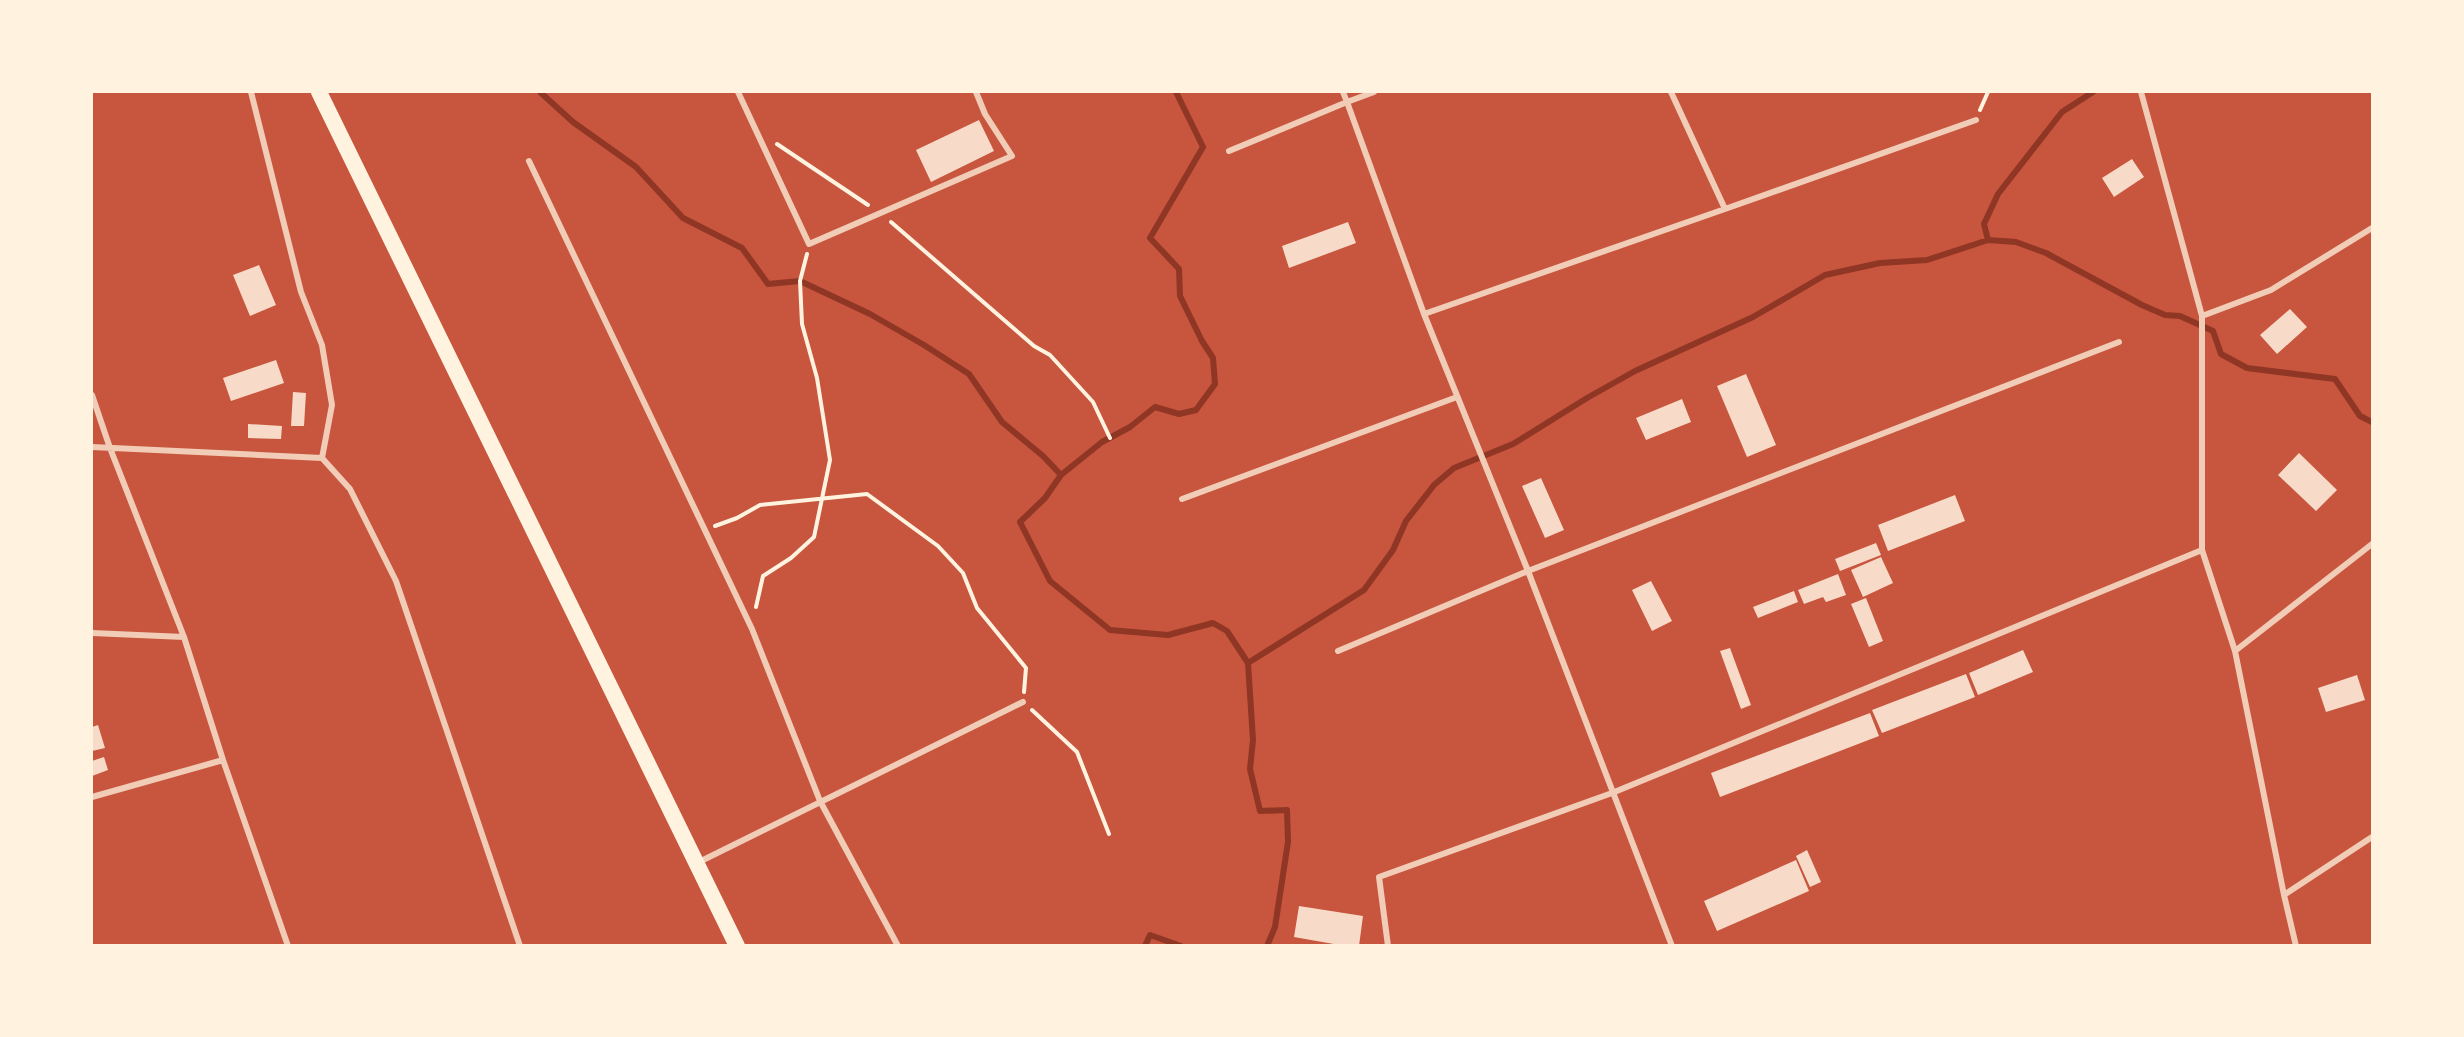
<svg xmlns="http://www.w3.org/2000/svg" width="2464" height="1037" viewBox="0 0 2464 1037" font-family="'Sofia Sans Condensed',sans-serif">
<rect width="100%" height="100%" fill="#c8553d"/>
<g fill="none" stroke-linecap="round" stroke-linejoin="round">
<path stroke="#8f3625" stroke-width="6" d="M 540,92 L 573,122 L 636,167 L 683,218 L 742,248 L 768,284 L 800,281 L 870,314 L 924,345 L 969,374 L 1002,422 L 1043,456 L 1061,475
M 1176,92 L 1203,147 L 1150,238 L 1179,269 L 1180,296 L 1202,341 L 1213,358 L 1215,384 L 1196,410 L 1179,414 L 1155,407 L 1130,427 L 1102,442 L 1061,475 L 1045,498 L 1020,522 L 1050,581 L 1110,630 L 1168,635 L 1213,623 L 1227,631 L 1248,663 L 1253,740 L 1250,769 L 1260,811 L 1287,810 L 1288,842 L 1275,927 L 1267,946
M 1988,240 L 1984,224 L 1998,194 L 2062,112 L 2093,92
M 1248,663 L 1364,590 L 1393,550 L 1406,521 L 1434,485 L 1454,468 L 1513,444 L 1587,398 L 1635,371 L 1753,317 L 1825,275 L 1880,263 L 1927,260 L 1988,240 L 2016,242 L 2046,253 L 2142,305 L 2165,315 L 2180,316 L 2213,331 L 2221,354 L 2247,368 L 2335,379 L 2360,416 L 2372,422
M 1145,946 L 1150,935 L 1181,946"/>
</g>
<path fill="#f7dbc8" d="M 979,120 L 994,151 L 931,182 L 916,150 Z
M 2132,159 L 2144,177 L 2114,197 L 2102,178 Z
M 1348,222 L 1356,243 L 1289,268 L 1282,246 Z
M 259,265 L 276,305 L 250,316 L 233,275 Z
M 2290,309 L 2307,327 L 2277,354 L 2260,335 Z
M 276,360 L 284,383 L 231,401 L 223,378 Z
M 1746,374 L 1776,445 L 1747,457 L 1717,386 Z
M 293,392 L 306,393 L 304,426 L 291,426 Z
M 1682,399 L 1691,422 L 1646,440 L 1636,418 Z
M 248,424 L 282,426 L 281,439 L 248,438 Z
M 2299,453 L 2337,490 L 2316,511 L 2278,475 Z
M 1541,478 L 1564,530 L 1545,538 L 1522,486 Z
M 1955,495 L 1965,521 L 1888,551 L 1878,525 Z
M 1876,543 L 1881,555 L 1840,571 L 1835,559 Z
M 1881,557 L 1893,583 L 1863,597 L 1851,570 Z
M 1838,574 L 1846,595 L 1826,602 L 1823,597 L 1804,604 L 1798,590 Z
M 1651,581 L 1672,621 L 1652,631 L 1632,590 Z
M 1794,591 L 1798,602 L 1758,618 L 1753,607 Z
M 1866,598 L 1883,641 L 1869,647 L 1851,604 Z
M 1730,648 L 1751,705 L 1741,709 L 1720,651 Z
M 2023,650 L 2033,672 L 1978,695 L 1969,673 Z
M 1966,674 L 1975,697 L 1882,733 L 1872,710 Z
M 2357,675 L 2365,700 L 2326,712 L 2318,688 Z
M 1870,713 L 1879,736 L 1720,797 L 1711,773 Z
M 98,725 L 105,748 L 92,751 L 92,727 Z
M 104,757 L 108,770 L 92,776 L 92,761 Z
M 1807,850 L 1821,882 L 1810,887 L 1796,856 Z
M 1796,860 L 1809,891 L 1717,931 L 1704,901 Z
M 1299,906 L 1363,916 L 1359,946 L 1345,946 L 1294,937 Z"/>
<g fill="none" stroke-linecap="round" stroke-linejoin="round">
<path stroke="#fff3e0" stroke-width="4" d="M 1980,110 L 1988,92
M 777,144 L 868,205
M 891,222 L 1034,346 L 1050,355 L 1093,402 L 1110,438
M 715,526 L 737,518 L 760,505 L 867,494 L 938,546 L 963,573 L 977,608 L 1026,668 L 1024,692
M 756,607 L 763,576 L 791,558 L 814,537 L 830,460 L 817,378 L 802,324 L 800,281 L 807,254
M 1032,710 L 1077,752 L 1109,834"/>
<path stroke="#f1ccb7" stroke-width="6" d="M 251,92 L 301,292 L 322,345 L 332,405 L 322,458 L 350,489 L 396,581 L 520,946
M 738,92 L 809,244 L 1012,156 L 985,114 L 976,92
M 1343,92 L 1347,102 L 1374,92
M 1671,92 L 1725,209 L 1976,120
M 2141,92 L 2202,316 L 2202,550 L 2235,651 L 2284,895 L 2296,946
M 1229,151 L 1347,102 L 1424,314 L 1528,571 L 1672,946
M 529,161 L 752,629 L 820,801 L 898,946
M 1424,314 L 1725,209
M 2202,316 L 2271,290 L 2372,228
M 92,395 L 110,448 L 184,637 L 223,760 L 288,946
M 92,447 L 322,458
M 1182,499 L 1457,397
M 92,633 L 184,637
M 1338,651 L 1528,571 L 2119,342
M 2235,651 L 2372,544
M 92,797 L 223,760
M 697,863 L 1023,702
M 2284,895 L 2372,837
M 1388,946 L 1379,877 L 1612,793 L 2202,550"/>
<path stroke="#fff3e0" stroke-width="16" d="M 319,92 L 737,946"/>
</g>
<rect width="2464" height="1037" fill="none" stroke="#fff3e0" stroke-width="186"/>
</svg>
